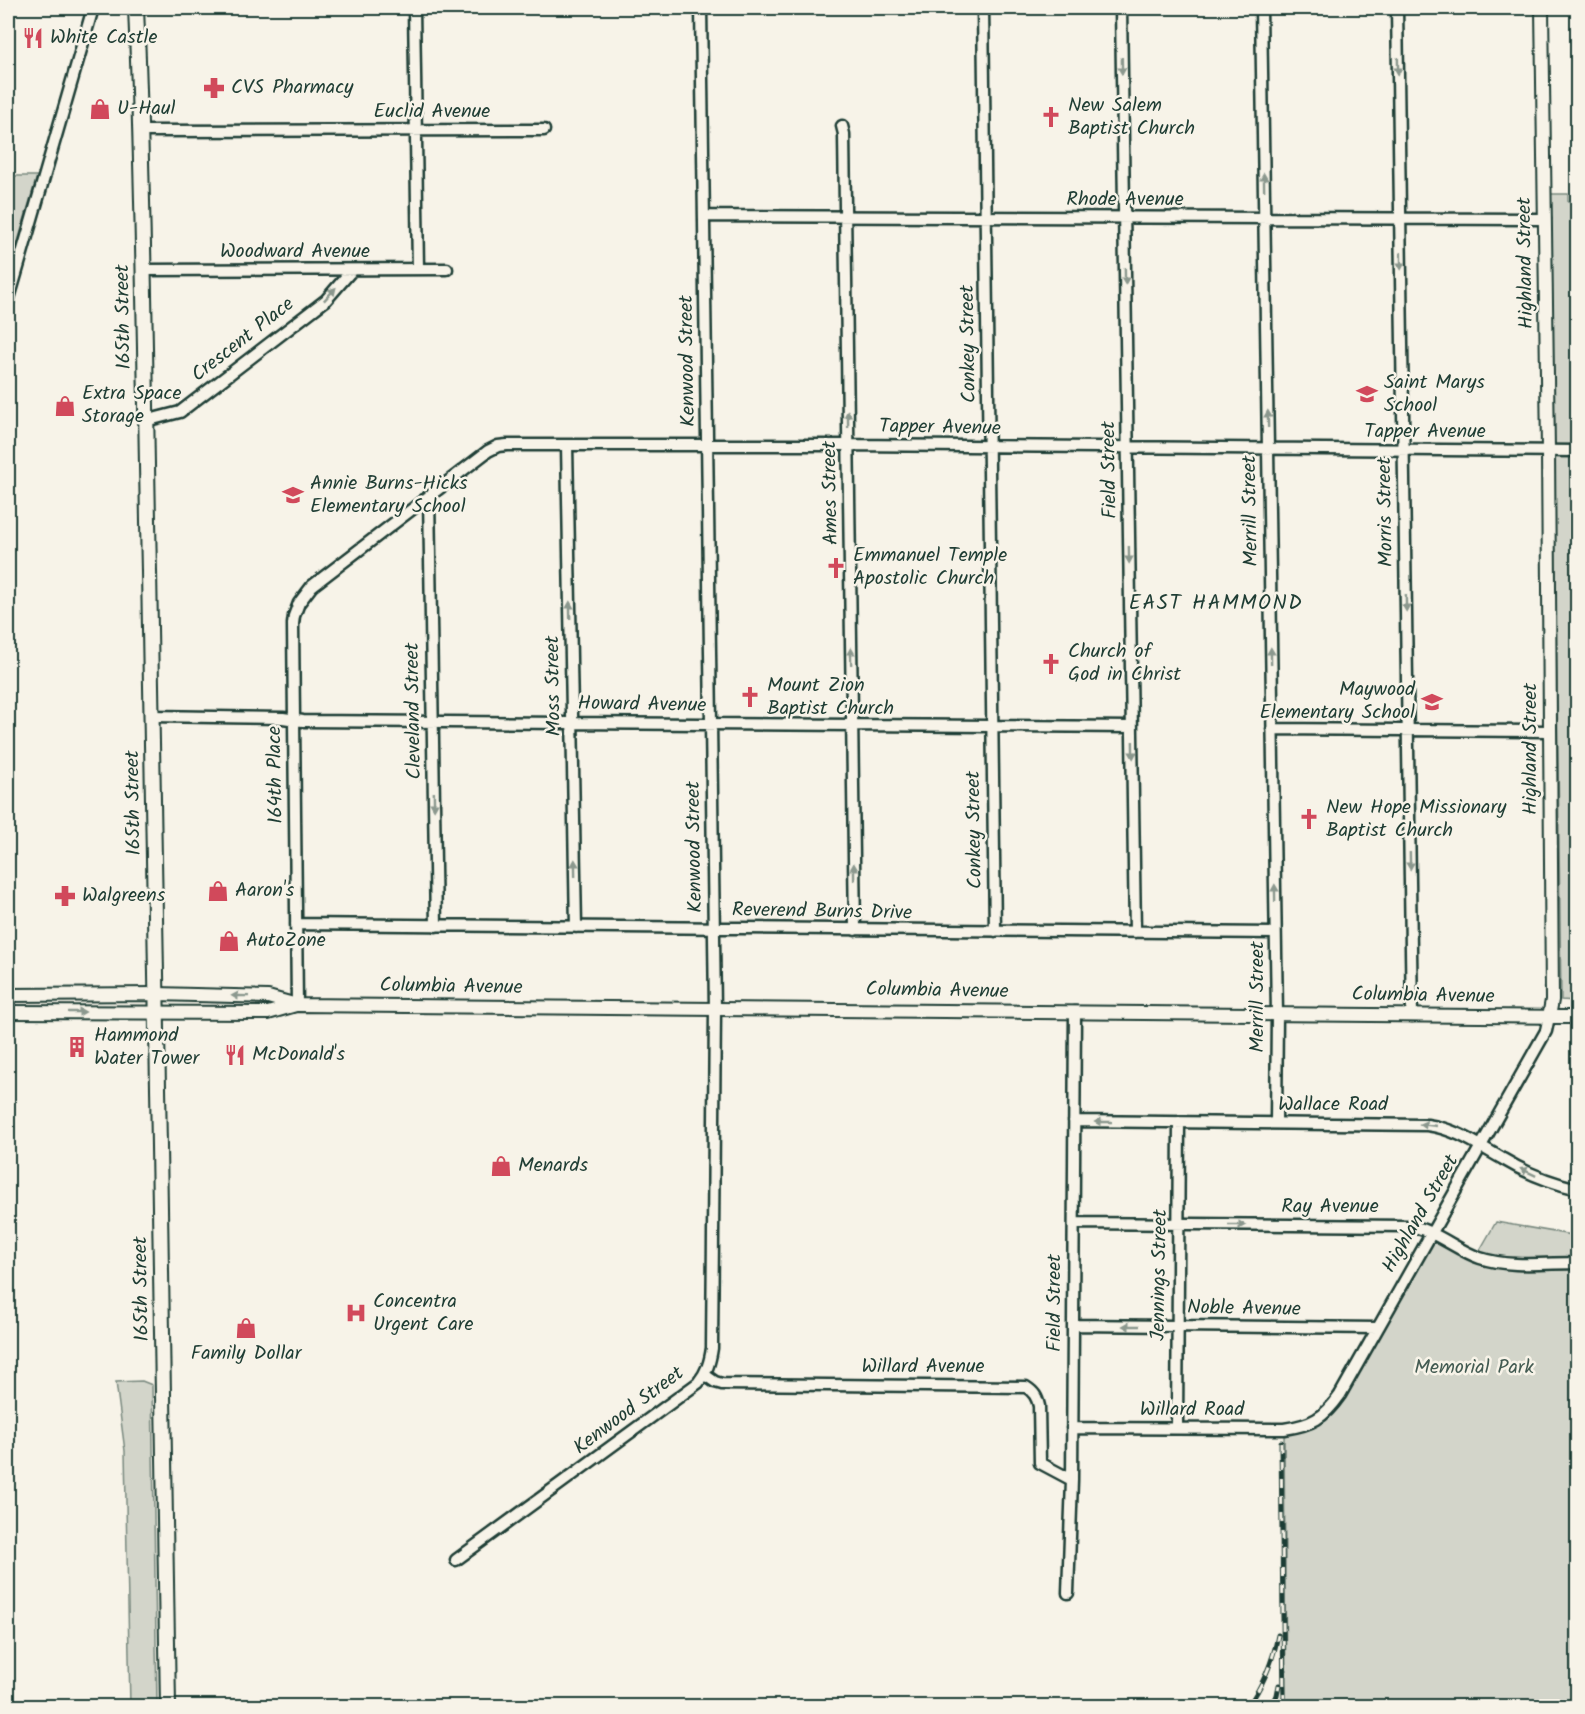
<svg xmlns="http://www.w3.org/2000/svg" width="1585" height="1714" viewBox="0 0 1585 1714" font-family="Kalam,sans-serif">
<rect width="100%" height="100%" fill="#f7f3e8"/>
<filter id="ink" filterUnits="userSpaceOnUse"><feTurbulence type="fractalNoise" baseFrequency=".0167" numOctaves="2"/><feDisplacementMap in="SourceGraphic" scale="12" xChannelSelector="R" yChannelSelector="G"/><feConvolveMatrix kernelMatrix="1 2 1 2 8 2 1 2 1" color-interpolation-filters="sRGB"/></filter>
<g filter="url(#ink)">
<path fill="#d3d5ca" stroke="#79897f" stroke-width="1.5" d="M 8,176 L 37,176 L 8,276 Z
M 1551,194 L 1568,194 L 1568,202 L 1578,202 L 1577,1001 L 1561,1000 Z
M 1496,1222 L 1577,1236 L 1577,1706 L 1286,1706 L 1284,1429 L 1323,1416 L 1432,1234 L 1476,1257 Z
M 142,1381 L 152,1385 L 157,1706 L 130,1706 L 125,1451 L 116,1382 Z"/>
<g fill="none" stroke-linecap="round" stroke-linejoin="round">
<defs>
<path id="minor" d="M 414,8 L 418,269
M 983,8 L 995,931
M 1121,8 L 1135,932
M 1261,8 L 1277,1014 L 1276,1123
M 1397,8 L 1412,1016
M 842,126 L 844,134 L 855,930
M 141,131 L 544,130
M 704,216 L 1545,219
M 143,270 L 447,269
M 8,302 L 93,8
M 145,421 L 180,412 L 326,300 L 352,270
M 567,445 L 576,927
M 429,496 L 436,926
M 151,716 L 283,718 L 303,721 L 1132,727
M 1272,729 L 1550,731
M 296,924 L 1275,933
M 297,1005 L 293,624 L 294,616 L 299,603 L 312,586 L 488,451 L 498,446 L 507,445 L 848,445 L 1578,451
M 1074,1121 L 1427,1125 C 1457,1129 1478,1145 1503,1159 C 1526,1173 1552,1183 1578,1189
M 1074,1223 L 1408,1226 C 1434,1229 1456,1250 1480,1258 C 1510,1268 1546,1263 1578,1263
M 1073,1325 L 1378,1328
M 705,1375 L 715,1382 L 722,1384 L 1026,1387 C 1034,1392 1037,1397 1039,1406 L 1040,1463 L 1072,1480
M 1072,1428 L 1284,1429 C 1312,1425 1324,1418 1340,1395 L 1546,1031 L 1549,1017
M 1177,1428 L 1179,1122
M 456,1560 L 698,1383 C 707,1372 710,1362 712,1348 L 715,1009 L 701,8
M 1068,1593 L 1072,1480 L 1075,1012"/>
<path id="tertiary" d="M 1542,8 L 1548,450 L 1552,1000 L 1549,1017
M 8,995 L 157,994 L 268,997 L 297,1005 L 1578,1017
M 8,1012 L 268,1013 L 296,1005"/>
<path id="secondary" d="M 136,8 C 144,195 145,383 149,571 C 156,949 162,1328 168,1706"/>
</defs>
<use href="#minor" stroke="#1f3d34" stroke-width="15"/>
<use href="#tertiary" stroke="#1f3d34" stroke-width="16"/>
<use href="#secondary" stroke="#1f3d34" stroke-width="18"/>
<use href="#minor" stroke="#f7f3e8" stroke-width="10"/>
<use href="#tertiary" stroke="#f7f3e8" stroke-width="12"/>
<use href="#secondary" stroke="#f7f3e8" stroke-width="14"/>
<defs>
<path id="rail" d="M 1281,1442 L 1284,1706
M 1248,1706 C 1263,1685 1273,1661 1278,1635
M 1272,1706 L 1277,1695 L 1279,1685"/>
</defs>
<use href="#rail" stroke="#1f3d34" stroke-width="5"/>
<use href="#rail" stroke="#f7f3e8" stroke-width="3" stroke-dasharray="9" stroke-linecap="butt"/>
</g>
<defs><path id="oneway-solid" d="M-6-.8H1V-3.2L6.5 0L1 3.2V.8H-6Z" transform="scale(1.5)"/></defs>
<g fill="#8b988e">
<use href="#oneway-solid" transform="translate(1122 66) rotate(89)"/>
<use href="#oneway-solid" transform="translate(1398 66) rotate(89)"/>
<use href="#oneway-solid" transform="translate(1264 182) rotate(-91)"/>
<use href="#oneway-solid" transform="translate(1401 261) rotate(89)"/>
<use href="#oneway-solid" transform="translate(1125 276) rotate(89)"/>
<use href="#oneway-solid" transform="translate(330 294) rotate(-47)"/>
<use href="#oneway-solid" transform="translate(848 419) rotate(-91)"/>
<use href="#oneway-solid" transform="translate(1268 419) rotate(-91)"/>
<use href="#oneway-solid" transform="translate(1129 555) rotate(89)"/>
<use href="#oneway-solid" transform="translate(1406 603) rotate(89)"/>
<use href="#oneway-solid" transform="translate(570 610) rotate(-91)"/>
<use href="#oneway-solid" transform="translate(851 656) rotate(-91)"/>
<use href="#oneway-solid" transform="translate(1271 656) rotate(-91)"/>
<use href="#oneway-solid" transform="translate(1133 750) rotate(89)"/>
<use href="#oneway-solid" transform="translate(434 801) rotate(89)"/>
<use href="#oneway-solid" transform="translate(1410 861) rotate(89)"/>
<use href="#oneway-solid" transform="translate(575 868) rotate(-91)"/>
<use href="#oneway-solid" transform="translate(854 872) rotate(-91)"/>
<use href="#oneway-solid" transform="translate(1275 893) rotate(-91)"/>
<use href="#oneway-solid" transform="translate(240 996) rotate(-179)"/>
<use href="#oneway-solid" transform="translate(77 1012)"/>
<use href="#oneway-solid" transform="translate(1103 1122) rotate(-180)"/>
<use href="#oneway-solid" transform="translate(1428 1125) rotate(-174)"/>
<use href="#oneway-solid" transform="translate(1528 1172) rotate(-155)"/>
<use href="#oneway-solid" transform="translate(1237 1225)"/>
<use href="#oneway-solid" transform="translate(1131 1326) rotate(-180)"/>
</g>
</g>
<defs>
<symbol id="restaurant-bare" viewBox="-9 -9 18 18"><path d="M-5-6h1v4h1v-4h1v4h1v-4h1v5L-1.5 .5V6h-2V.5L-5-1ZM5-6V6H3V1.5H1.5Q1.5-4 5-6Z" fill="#d1495b" stroke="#f7f3e8" stroke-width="2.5" paint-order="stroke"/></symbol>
<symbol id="pharmacy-bare" viewBox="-9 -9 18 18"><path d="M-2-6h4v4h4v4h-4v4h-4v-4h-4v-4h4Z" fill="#d1495b" stroke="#f7f3e8" stroke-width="2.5" paint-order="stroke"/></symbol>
<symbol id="shop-bare" viewBox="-9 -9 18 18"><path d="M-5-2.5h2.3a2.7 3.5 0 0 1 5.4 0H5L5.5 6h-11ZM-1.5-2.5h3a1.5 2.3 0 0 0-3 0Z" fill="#d1495b" stroke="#f7f3e8" stroke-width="2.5" paint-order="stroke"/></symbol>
<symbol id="church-bare" viewBox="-9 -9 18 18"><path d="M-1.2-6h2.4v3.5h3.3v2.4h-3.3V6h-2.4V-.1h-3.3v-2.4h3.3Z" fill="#d1495b" stroke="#f7f3e8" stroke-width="2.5" paint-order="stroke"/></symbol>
<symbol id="school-bare" viewBox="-9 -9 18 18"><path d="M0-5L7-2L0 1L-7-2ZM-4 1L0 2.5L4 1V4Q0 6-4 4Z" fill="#d1495b" stroke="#f7f3e8" stroke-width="2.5" paint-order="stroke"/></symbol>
<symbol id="building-bare" viewBox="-9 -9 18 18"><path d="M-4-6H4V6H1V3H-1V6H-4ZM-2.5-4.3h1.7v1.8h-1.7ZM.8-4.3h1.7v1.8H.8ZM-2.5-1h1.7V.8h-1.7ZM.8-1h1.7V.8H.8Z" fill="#d1495b" stroke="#f7f3e8" stroke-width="2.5" paint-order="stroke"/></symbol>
<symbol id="hospital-bare" viewBox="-9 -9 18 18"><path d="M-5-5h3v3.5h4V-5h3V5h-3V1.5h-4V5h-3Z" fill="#d1495b" stroke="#f7f3e8" stroke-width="2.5" paint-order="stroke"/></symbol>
</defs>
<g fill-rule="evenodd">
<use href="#restaurant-bare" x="18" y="23" width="30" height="30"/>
<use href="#pharmacy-bare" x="199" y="73" width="30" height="30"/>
<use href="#shop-bare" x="85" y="94" width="30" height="30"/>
<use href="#church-bare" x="1036" y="102" width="30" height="30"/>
<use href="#school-bare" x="1352" y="379" width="30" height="30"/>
<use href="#shop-bare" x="50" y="391" width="30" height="30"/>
<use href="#school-bare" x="278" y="480" width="30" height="30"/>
<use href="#church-bare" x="821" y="553" width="30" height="30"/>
<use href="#church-bare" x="1036" y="649" width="30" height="30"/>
<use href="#church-bare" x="735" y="682" width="30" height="30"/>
<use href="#school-bare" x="1417" y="687" width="30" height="30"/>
<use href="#church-bare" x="1294" y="804" width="30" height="30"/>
<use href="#shop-bare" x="203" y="876" width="30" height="30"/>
<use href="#pharmacy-bare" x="50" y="881" width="30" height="30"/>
<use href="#shop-bare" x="214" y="926" width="30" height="30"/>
<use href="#building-bare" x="62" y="1032" width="30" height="30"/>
<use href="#restaurant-bare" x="220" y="1040" width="30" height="30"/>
<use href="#shop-bare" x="486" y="1151" width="30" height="30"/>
<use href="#hospital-bare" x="341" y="1298" width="30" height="30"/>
<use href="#shop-bare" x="231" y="1313" width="30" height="30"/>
</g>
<g text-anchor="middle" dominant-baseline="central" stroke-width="5" stroke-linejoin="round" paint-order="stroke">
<g font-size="20" fill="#1f3d34" stroke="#f7f3e8" text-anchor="start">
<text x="50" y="38">White Castle</text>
<text x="231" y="88">CVS Pharmacy</text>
<text x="1068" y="106">New Salem<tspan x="1068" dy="23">Baptist Church</tspan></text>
<text x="117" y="109">U-Haul</text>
<text x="1384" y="383">Saint Marys<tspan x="1384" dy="23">School</tspan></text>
<text x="82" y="394">Extra Space<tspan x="82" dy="23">Storage</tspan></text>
<text x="310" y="484">Annie Burns-Hicks<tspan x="310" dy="23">Elementary School</tspan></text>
<text x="853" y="556">Emmanuel Temple<tspan x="853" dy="23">Apostolic Church</tspan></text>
<text x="1068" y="652">Church of<tspan x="1068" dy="23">God in Christ</tspan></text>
<text x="767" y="686">Mount Zion<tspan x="767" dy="23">Baptist Church</tspan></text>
<text x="1415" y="690" text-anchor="end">Maywood<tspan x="1415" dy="23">Elementary School</tspan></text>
<text x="1326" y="808">New Hope Missionary<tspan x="1326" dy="23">Baptist Church</tspan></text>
<text x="235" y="891">Aaron's</text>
<text x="82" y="896">Walgreens</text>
<text x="246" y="941">AutoZone</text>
<text x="94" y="1036">Hammond<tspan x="94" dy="23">Water Tower</tspan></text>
<text x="252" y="1055">McDonald's</text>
<text x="518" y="1166">Menards</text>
<text x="373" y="1302">Concentra<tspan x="373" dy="23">Urgent Care</tspan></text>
<text x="246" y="1354" text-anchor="middle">Family Dollar</text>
</g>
<g font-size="20" fill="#1f3d34" stroke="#f7f3e8">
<text x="432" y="112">Euclid Avenue</text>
<text x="1125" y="200">Rhode Avenue</text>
<text x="295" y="252">Woodward Avenue</text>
<text transform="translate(1526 263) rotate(-91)">Highland Street</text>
<text transform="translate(124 317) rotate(-91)">165th Street</text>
<text transform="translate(243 340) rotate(-38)">Crescent Place</text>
<text transform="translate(969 344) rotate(-91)">Conkey Street</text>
<text transform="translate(688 361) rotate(-91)">Kenwood Street</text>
<text transform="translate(940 428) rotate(1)">Tapper Avenue</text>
<text x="1425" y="432">Tapper Avenue</text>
<text transform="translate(1110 470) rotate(-91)">Field Street</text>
<text transform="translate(831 493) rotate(-91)">Ames Street</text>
<text transform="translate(1251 511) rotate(-91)">Merrill Street</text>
<text transform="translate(1386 512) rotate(-91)">Morris Street</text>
<text transform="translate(554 686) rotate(-91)">Moss Street</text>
<text transform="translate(642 705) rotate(1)">Howard Avenue</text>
<text transform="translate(414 711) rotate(-91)">Cleveland Street</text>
<text transform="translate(1531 749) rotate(-90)">Highland Street</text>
<text transform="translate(276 775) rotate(-91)">164th Place</text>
<text transform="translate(134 803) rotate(-91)">165th Street</text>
<text transform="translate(975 830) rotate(-91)">Conkey Street</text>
<text transform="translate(695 847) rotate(-91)">Kenwood Street</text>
<text transform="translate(822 912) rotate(1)">Reverend Burns Drive</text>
<text transform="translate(451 987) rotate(1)">Columbia Avenue</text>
<text transform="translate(937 991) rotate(1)">Columbia Avenue</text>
<text transform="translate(1423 996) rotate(1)">Columbia Avenue</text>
<text transform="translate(1258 997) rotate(-90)">Merrill Street</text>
<text x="1333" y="1105">Wallace Road</text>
<text x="1330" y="1207">Ray Avenue</text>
<text transform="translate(1421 1214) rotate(-60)">Highland Street</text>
<text transform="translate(1160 1275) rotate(-89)">Jennings Street</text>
<text transform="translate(142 1289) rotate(-91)">165th Street</text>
<text transform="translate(1055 1303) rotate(-90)">Field Street</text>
<text transform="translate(1244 1309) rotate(1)">Noble Avenue</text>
<text x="923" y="1367">Willard Avenue</text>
<text x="1192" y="1410">Willard Road</text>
<text transform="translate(629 1411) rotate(-37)">Kenwood Street</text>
</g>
<g font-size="20" fill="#435b52" stroke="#f7f3e8">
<text x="1474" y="1368">Memorial Park</text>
</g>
<g font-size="21" letter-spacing="1.5" fill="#1f3d34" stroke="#f7f3e8">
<text x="1216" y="603">EAST HAMMOND</text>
</g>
</g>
<rect width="1585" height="1714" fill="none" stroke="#f7f3e8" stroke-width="30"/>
<rect x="15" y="15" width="1555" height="1684" fill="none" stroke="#1f3d34" stroke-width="2" filter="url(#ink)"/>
</svg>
